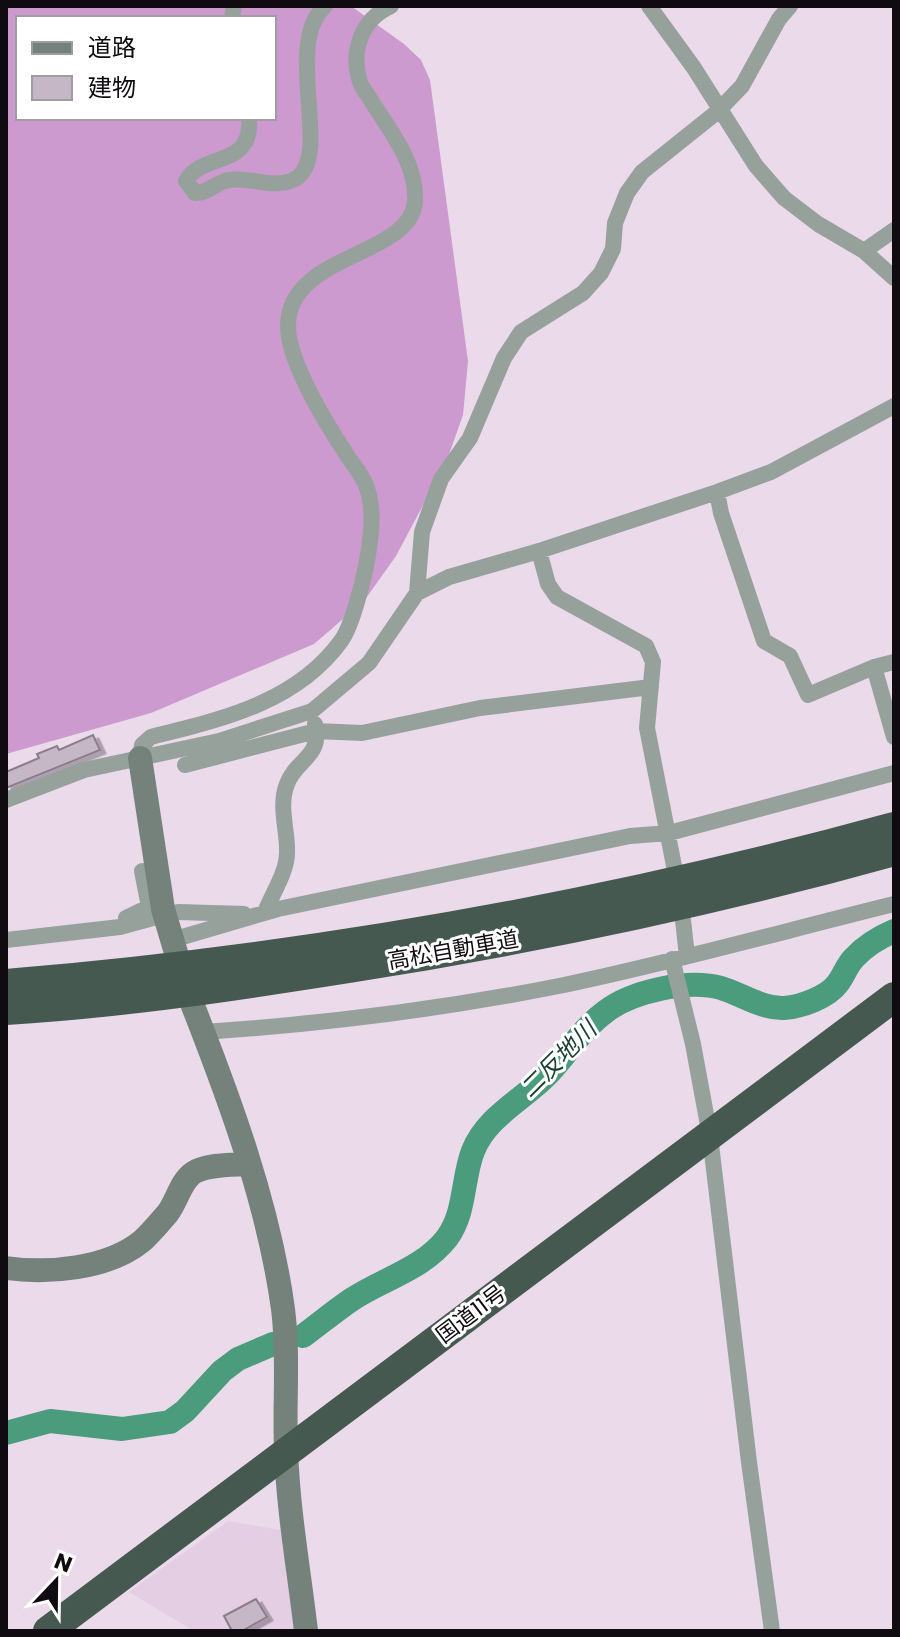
<svg xmlns="http://www.w3.org/2000/svg" width="900" height="1637" viewBox="0 0 900 1637" font-family="Poppins,'Noto Sans JP',sans-serif">
<defs>
<filter id="shadow"><feDropShadow dx="5.5" dy="3.5" stdDeviation="0" flood-color="#0004"/></filter>
</defs>
<rect width="100%" height="100%" fill="#eadaea"/>
<path fill="#e3cee4" d="M 228,1521 L 287,1531 L 297,1631 L 194,1631 L 129,1592 Z"/>
<path fill="#cd9acf" fill-rule="evenodd" d="M 6,6 L 351,6 L 404,44 L 421,60 L 430,80 L 468,361 L 463,415 L 447,460 L 396,556 L 364,601 L 314,644 L 151,713 L 6,754 ZM 18,18 L 274,18 L 274,118 L 18,118 Z"/>
<g fill="none" stroke-linecap="round" stroke-linejoin="round">
<path stroke="#4b9b7d" stroke-width="24" d="M 303,1336 C 319,1324 335,1311 351,1300 C 383,1279 423,1269 447,1238 C 466,1212 462,1179 473,1151 C 487,1116 523,1100 548,1074 C 567,1054 583,1028 605,1012 C 632,991 688,979 721,988 C 741,994 762,1009 784,1008 C 801,1007 828,997 838,983 C 844,975 847,965 854,958 C 864,947 880,937 894,931
M 6,1433 L 50,1421 L 122,1429 L 170,1422 L 185,1411 L 222,1371 L 238,1359 L 273,1344"/>
</g>
<path fill="#c6b7c7" stroke="#8b7d8c" stroke-width="2" filter="url(#shadow)" d="M 93,735 L 100,750 L 6,788 L 6,772 L 39,758 L 37,754 L 57,746 L 59,750 Z
M 256,1599 L 267,1617 L 242,1631 L 232,1631 L 224,1616 Z"/>
<g fill="none" stroke-linecap="round" stroke-linejoin="round">
<path stroke="#97a19c" stroke-width="16" d="M 649,6 L 694,68 L 756,166 L 784,198 L 818,224 L 864,251 L 894,278
M 232,18 L 234,6
M 249,118 C 253,169 203,151 186,181 L 195,193 C 209,193 215,183 228,180 C 250,176 274,190 295,179 C 334,157 282,45 325,6
M 864,251 L 894,230
M 717,492 L 721,513 L 764,641 L 790,656 L 808,695 L 874,667 L 894,662
M 539,551 L 548,584 L 557,597 L 646,646 L 653,662 L 647,728 L 675,871
M 417,593 L 422,532 L 441,479 L 470,438 L 504,358 L 521,332 L 583,293 L 601,273 L 613,249 L 615,223 L 627,193 L 642,172 L 717,112 L 742,86 L 779,19 L 790,6
M 874,667 L 894,737
M 140,758 L 142,745 L 151,737 C 222,719 296,703 341,641 C 352,626 362,585 366,566 C 371,541 376,507 365,483 C 360,472 351,462 345,452 C 326,423 288,361 288,326 C 288,253 412,257 415,201 C 417,164 391,132 372,102 C 369,96 362,89 360,82 C 350,50 362,19 391,6
M 185,765 L 316,731 L 362,733 L 480,708 L 651,687
M 6,800 L 84,770 L 219,741 L 312,711 L 369,663 L 417,593 L 449,577 L 539,551 L 717,492 L 771,472 L 894,406
M 178,912 L 244,914
M 265,912 C 272,894 287,872 287,853 C 288,830 278,807 287,784 C 296,759 323,757 315,724
M 126,918 L 149,907 L 142,871
M 683,920 L 687,956
M 6,940 L 120,927 L 153,918
M 172,940 L 278,909 L 630,836 L 669,833 L 894,773
M 672,959 L 693,1044 L 710,1136 L 749,1462 L 772,1631
M 203,1032 C 325,1024 444,1009 564,985 C 675,962 784,931 894,904"/>
<path stroke="#74827b" stroke-width="24" d="M 140,758 L 163,909 L 177,956
M 193,1006 C 231,1103 269,1206 283,1309 C 289,1356 284,1403 286,1449 C 288,1510 299,1571 306,1631
M 6,1268 C 47,1274 108,1269 142,1241 C 151,1233 159,1223 167,1214 C 177,1202 180,1182 193,1173 C 206,1164 232,1165 248,1164"/>
<path stroke="#465950" stroke-width="30" d="M 6,984 C 306,959 603,907 894,827
M 6,1010 C 121,1003 235,986 349,968 C 533,939 715,901 894,851
M 48,1631 L 894,997"/>
</g>
<g text-anchor="middle" dominant-baseline="central" stroke-width="6" stroke-linejoin="round" paint-order="stroke">
<g font-size="22" fill="#100b10" stroke="#fff">
<text transform="translate(453 950) rotate(-10)">高松自動車道</text>
<text transform="translate(471 1314) rotate(-37)">国道11号</text>
</g>
<g font-size="24" font-style="italic" fill="#1b3f31" stroke="#fff">
<text transform="translate(558 1059) rotate(-45)">二反地川</text>
</g>
</g>
<rect width="900" height="1637" fill="none" stroke="#100b10" stroke-width="16"/>
<rect x="16" y="16" width="260" height="104" fill="#ffffff" stroke="#9f9d9f" stroke-width="2"/>
<rect x="32" y="42" width="40" height="12" fill="#74827b" stroke="#9f9d9f" stroke-width="2"/>
<text x="88" y="56" font-size="24" fill="#100b10">道路</text>
<rect x="32" y="76" width="40" height="24" fill="#c6b7c7" stroke="#9f9d9f" stroke-width="2"/>
<text x="88" y="96" font-size="24" fill="#100b10">建物</text>
<g transform="translate(56 1581) rotate(22)" stroke="#ffffff" stroke-width="6" paint-order="stroke">
<path d="M0-6L14 30L0 20L-14 30Z" fill="#100b10"/>
<text y="-12" font-size="22" font-weight="bold" text-anchor="middle" fill="#100b10">N</text>
</g>
</svg>
